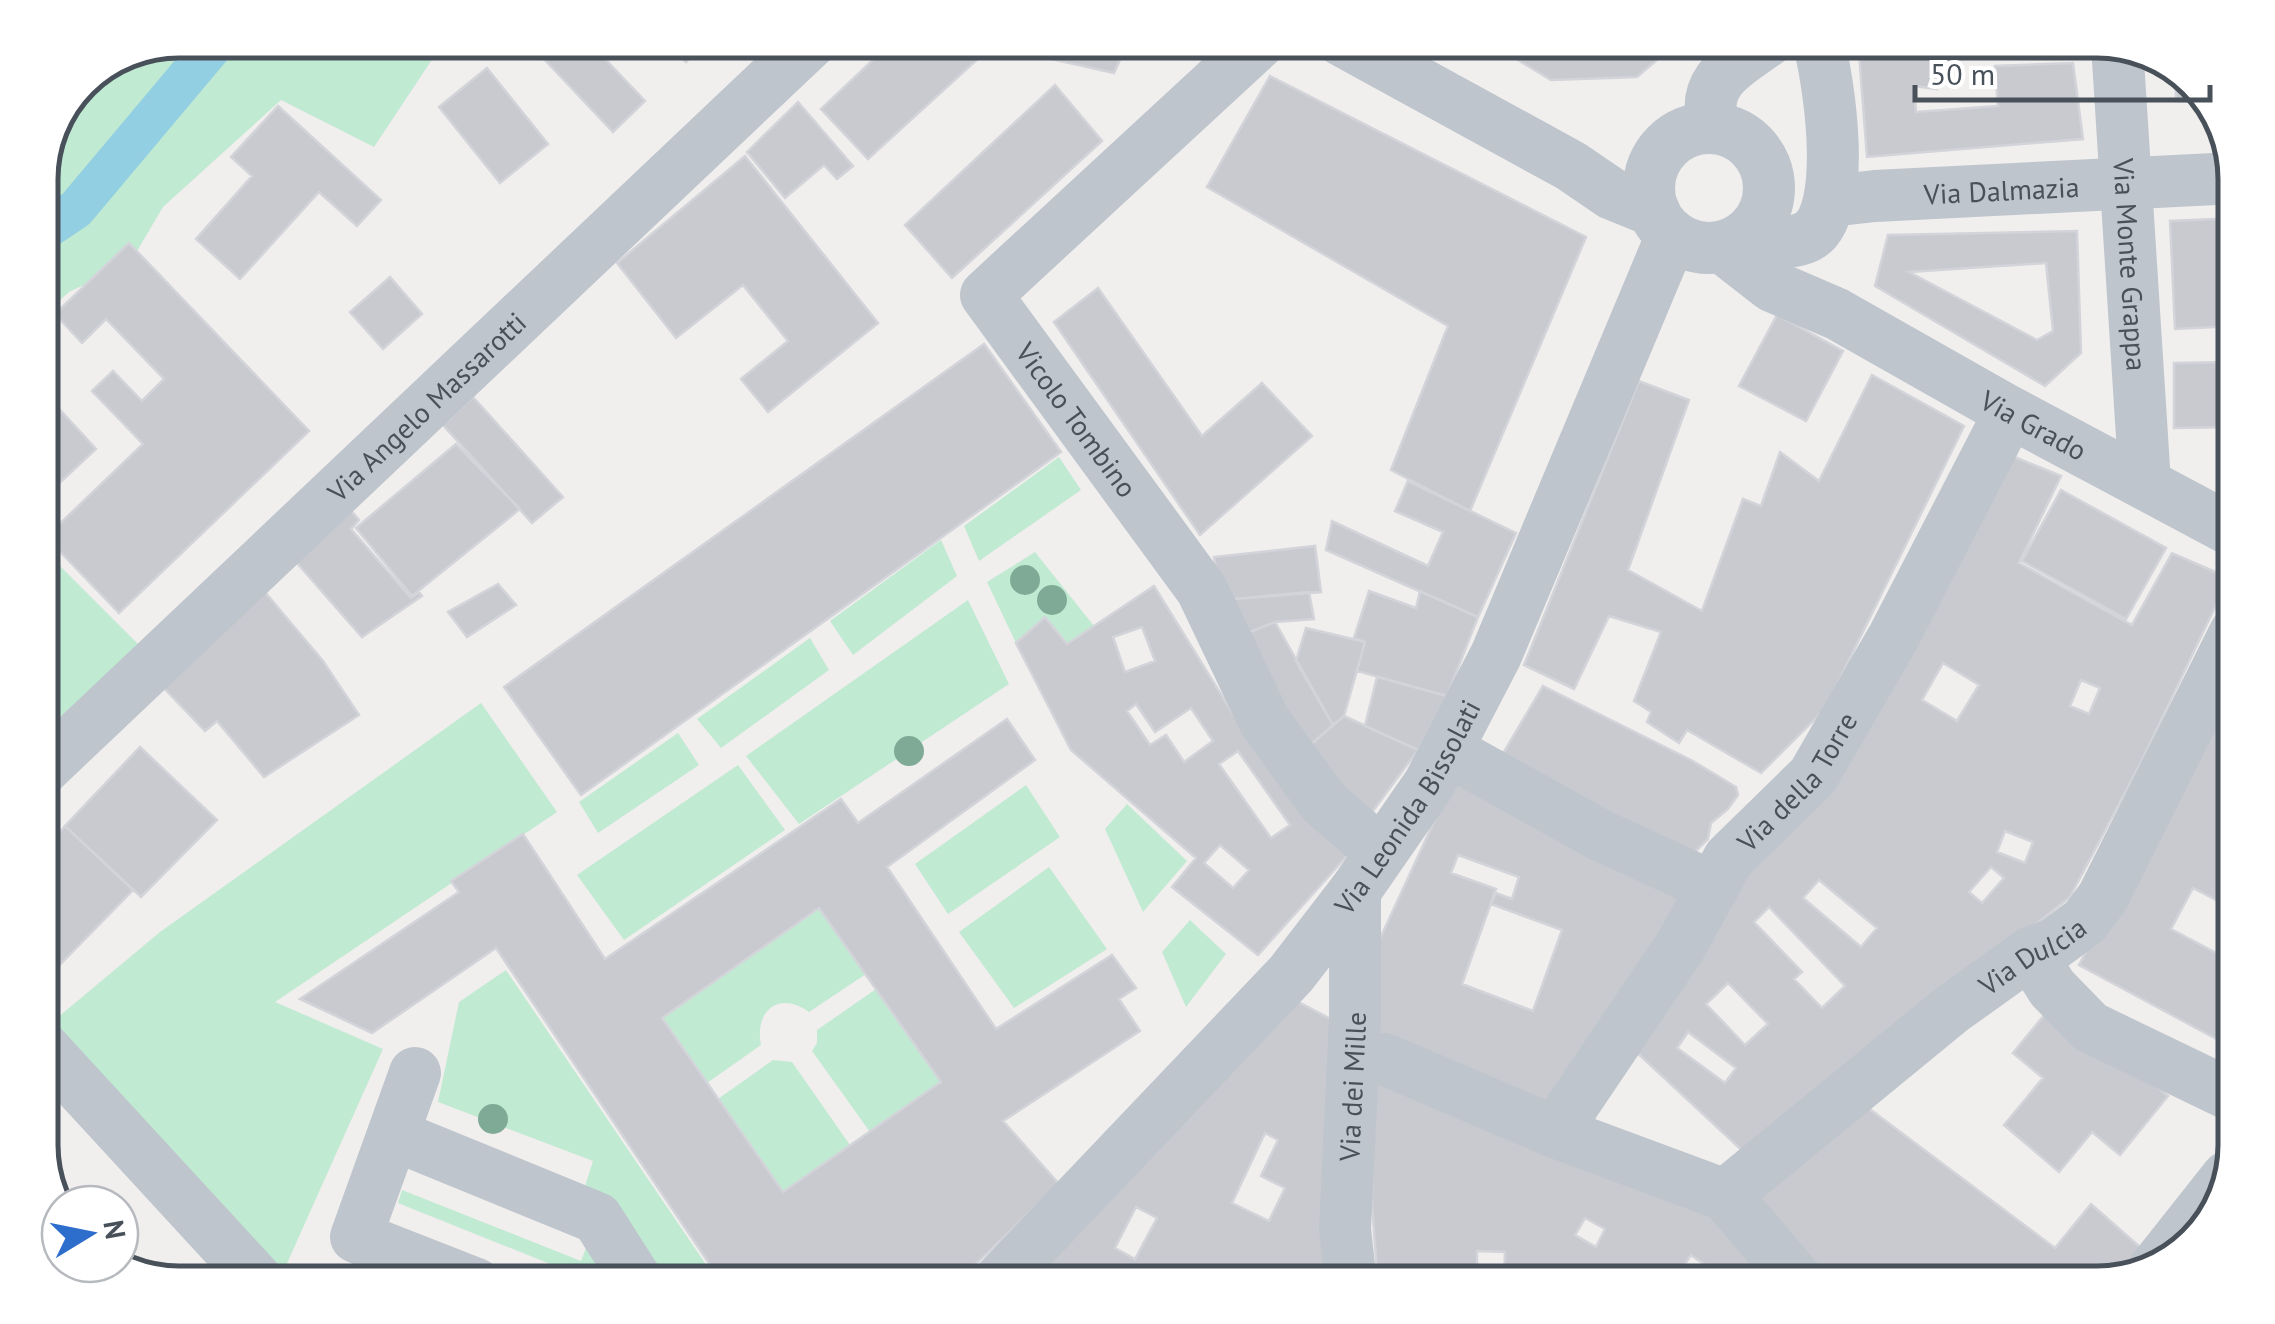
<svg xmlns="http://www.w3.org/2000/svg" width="2275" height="1324" viewBox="0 0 2275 1324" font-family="'PT Sans',sans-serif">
<rect width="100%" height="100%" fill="#f1eeee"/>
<path fill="#c1ead2" d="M 178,40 L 445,40 L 374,147 L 281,100 L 163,207 L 130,263 L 69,292 L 40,318 L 40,170 L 81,80 Z
M 1059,457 L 1081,490 L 979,561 L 964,526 Z
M 941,540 L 957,576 L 853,655 L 830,621 Z
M 40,546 L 145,651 L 40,744 Z
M 1035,552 L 1094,626 L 1067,644 L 1045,618 L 1016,643 L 987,582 Z
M 968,600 L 1009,684 L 799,824 L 746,756 Z
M 810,638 L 829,670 L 721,748 L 697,719 Z
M 481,703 L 557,812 L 275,1002 L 383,1049 L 280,1279 L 51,1023 L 160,932 Z
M 678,733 L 699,765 L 598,833 L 579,802 Z
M 738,765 L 785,830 L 624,940 L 577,875 Z
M 1026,785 L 1060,837 L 948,914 L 915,864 Z
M 1127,804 L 1187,861 L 1143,912 L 1105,829 Z
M 1049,867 L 1107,949 L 1014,1008 L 959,932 Z
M 819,908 L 866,974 L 809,1012 C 779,990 754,1011 761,1045 L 707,1083 L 662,1018 Z
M 1190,920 L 1226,954 L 1186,1007 L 1162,952 Z
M 506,970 L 707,1266 L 682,1284 L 669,1284 L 613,1198 L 584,1189 L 593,1161 L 438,1102 L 459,1002 Z
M 876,989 L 941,1082 L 870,1132 L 812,1051 L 817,1043 L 817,1030 Z
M 773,1060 L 792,1062 L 850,1145 L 783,1192 L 718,1099 Z
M 402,1190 L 581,1261 L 591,1235 L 626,1284 L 600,1284 L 398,1203 Z"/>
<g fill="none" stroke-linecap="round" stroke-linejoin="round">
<path stroke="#93cfe2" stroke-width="40" d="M 40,233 L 76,209 L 218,40"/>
</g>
<path fill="#c9cad0" stroke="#d3d4d9" stroke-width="2.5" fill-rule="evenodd" d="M 526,40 L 587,40 L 645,101 L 613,132 Z
M 661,40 L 705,40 L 686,62 Z
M 894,40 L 1129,40 L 1114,73 L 1003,48 L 982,55 L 868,159 L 821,109 Z
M 1485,40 L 1680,40 L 1637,77 L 1551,80 Z
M 1858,40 L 1915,40 L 1913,57 L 1936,51 L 1937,89 L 1914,86 L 1916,112 L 1998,106 L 1995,66 L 2073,63 L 2083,139 L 1867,157 Z
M 487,68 L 548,144 L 500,183 L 439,107 Z
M 2176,69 L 2212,102 L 2176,101 Z
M 1270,76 L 1586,237 L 1470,511 L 1391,470 L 1448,326 L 1207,187 Z
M 1055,85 L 1102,141 L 952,278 L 905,225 Z
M 798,102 L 853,166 L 837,179 L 824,165 L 785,198 L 747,152 Z
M 278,106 L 381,200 L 357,226 L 319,192 L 240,279 L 196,239 L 252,176 L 231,157 Z
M 745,156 L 878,323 L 768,412 L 741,379 L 788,341 L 743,285 L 676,338 L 617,263 Z
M 2235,218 L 2235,245 L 2226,246 L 2229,313 L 2235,313 L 2235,326 L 2175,329 L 2170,221 Z
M 2077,231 L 2081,353 L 2045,386 L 1875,286 L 1888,235 ZM 2046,263 L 2053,331 L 2037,340 L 1909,272 Z
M 129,243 L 309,431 L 119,613 L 46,537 L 143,444 L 92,391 L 113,371 L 142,401 L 164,379 L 106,319 L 82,343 L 55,314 Z
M 390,277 L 422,314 L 383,349 L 350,312 Z
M 1098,288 L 1202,436 L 1262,383 L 1312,436 L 1200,535 L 1054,322 Z
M 1777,315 L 1843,351 L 1806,421 L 1739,386 Z
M 984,344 L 1061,452 L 581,795 L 504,687 Z
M 2235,362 L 2235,427 L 2174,428 L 2174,363 Z
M 1872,375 L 1964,426 L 1825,709 L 1761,773 L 1687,730 L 1679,743 L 1647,722 L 1651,712 L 1634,701 L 1661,632 L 1609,616 L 1574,689 L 1524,665 L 1639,381 L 1689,400 L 1628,570 L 1702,611 L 1743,499 L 1761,506 L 1780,452 L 1819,481 Z
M 40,388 L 96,449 L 53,489 L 40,475 Z
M 473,397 L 563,497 L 532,523 L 443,425 Z
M 456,444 L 520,509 L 412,596 L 356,528 Z
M 2012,456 L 2061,476 L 2019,563 L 2132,625 L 2172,553 L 2229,578 L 2140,764 L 2070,897 L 1747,1155 L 1631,1047 L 1749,854 ZM 1943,663 L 1979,685 L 1957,721 L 1922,700 ZM 2081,680 L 2100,688 L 2089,714 L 2070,706 ZM 2005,831 L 2033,842 L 2025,863 L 1997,852 ZM 1991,867 L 2004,878 L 1982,903 L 1969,892 ZM 1819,880 L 1877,928 L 1861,947 L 1803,898 ZM 1769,907 L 1845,986 L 1822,1008 L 1794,979 L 1802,972 L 1754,922 ZM 1728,983 L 1768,1024 L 1745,1045 L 1706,1004 ZM 1688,1032 L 1736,1068 L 1725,1083 L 1677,1048 Z
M 1408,481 L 1516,533 L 1478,617 L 1326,550 L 1332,521 L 1428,566 L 1443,532 L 1395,511 Z
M 2061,490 L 2166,548 L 2126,619 L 2022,561 Z
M 347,506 L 359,520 L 351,529 L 411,598 L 419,592 L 422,596 L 362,637 L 289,554 Z
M 1315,546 L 1321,592 L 1222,600 L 1214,557 Z
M 498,584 L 516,605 L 467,637 L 448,612 Z
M 259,585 L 323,661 L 359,715 L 264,777 L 217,721 L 205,731 L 161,685 Z
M 1154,586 L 1243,730 L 1354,848 L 1258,955 L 1172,887 L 1196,858 L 1071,750 L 1016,643 L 1045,617 L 1067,644 ZM 1142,627 L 1155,661 L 1125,672 L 1113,637 ZM 1136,704 L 1155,732 L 1191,708 L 1213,741 L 1184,762 L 1166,735 L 1150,745 L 1127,711 ZM 1238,751 L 1290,825 L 1271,838 L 1219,764 ZM 1220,845 L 1249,870 L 1233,888 L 1204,863 Z
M 1369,591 L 1416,608 L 1420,591 L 1478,617 L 1447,696 L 1357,671 L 1365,642 L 1354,638 Z
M 1309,592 L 1314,619 L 1275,622 L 1233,639 L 1222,600 Z
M 1275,622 L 1333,725 L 1302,752 L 1233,639 Z
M 1306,628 L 1365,642 L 1344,716 L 1333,725 L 1296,661 Z
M 2235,671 L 2235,910 L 2193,888 L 2171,929 L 2235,963 L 2235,971 L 2220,1000 L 2235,1008 L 2235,1049 L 2079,965 Z
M 1377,677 L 1447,696 L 1418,750 L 1365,726 Z
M 1543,686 L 1691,760 L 1736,787 L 1738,795 L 1728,809 L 1711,823 L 1708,839 L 1695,852 L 1498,762 Z
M 1344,716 L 1418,750 L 1364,823 L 1302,752 Z
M 1007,719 L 1035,760 L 887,867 L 996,1029 L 1112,955 L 1136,988 L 1119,999 L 1140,1031 L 1003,1121 L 1059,1184 L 955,1284 L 798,1284 L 780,1266 L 772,1273 L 779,1284 L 723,1284 L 496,948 L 372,1033 L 300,999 L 459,892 L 451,881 L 523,834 L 605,959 L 841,799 L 858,823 ZM 819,908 L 941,1082 L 783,1192 L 662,1018 Z
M 140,747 L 217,820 L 141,897 L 65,826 Z
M 1457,772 L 1699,890 L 1555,1127 L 1375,1049 L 1372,956 ZM 1458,855 L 1519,877 L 1512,899 L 1496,893 L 1491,904 L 1562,930 L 1533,1011 L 1462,984 L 1496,889 L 1451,873 Z
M 65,826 L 133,890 L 40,985 L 40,854 Z
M 1289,997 L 1344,1026 L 1332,1284 L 1020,1284 ZM 1265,1133 L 1278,1140 L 1261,1176 L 1285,1188 L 1269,1221 L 1232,1203 ZM 1136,1207 L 1157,1218 L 1135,1259 L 1115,1248 Z
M 2055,1002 L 2168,1096 L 2120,1155 L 2092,1132 L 2059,1172 L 2004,1125 L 2043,1078 L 2013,1053 Z
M 1375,1062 L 1719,1199 L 1777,1284 L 1731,1284 L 1691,1255 L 1675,1279 L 1682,1284 L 1378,1284 L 1372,1204 ZM 1585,1218 L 1605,1229 L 1596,1247 L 1575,1235 ZM 1477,1251 L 1505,1252 L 1504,1280 L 1477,1279 Z
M 1863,1104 L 2055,1248 L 2091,1204 L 2141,1248 L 2122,1277 L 2097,1284 L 1802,1284 L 1746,1201 Z"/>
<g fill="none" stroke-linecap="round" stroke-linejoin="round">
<g stroke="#bec5cc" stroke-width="52">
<path id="s1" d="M 1262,40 L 986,295 L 1202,590 L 1264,720 L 1324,803 L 1380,851"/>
<path d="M 1341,40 L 1571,166 L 1612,194 L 1654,211"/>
<path id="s2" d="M 2117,45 L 2145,483"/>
<path d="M 1714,127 C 1699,80 1736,64 1769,40"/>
<circle cx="1709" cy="188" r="60"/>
<path id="s3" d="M 1830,201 L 1875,196 L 2235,178"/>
<path d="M 1781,243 C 1795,241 1807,240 1816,230 C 1846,196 1829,81 1818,40"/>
<path id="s4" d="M 1722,247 L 1772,286 L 1837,314 L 2010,412 L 2235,532"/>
<path d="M 1447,750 L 1600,835 L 1713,887"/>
<path id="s5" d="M 40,772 L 813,40"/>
<path d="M 2030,953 L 2052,988 L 2090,1027 L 2235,1097"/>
<path d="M 40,1044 L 261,1284"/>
<path d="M 1384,1059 L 1555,1132 L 1725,1195 L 1801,1284"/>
<path d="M 415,1073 L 356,1237 L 476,1284"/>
<path id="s6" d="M 1555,1132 L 1681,945 L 1729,858 L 1813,776 L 1894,636 L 2010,412"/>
<path d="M 394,1135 L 597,1218 L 639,1284"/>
<path id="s7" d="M 1725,1195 L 1952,1009 L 2030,953 L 2054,944 L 2073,930 L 2085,921 L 2103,897 L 2235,633"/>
<path d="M 2155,1268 L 2227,1177"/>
<path id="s8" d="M 996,1284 L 1291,974 L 1355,891 L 1429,784 L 1496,655 L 1672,235"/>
<path id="s9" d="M 1351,1284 L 1345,1229 L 1355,1020 L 1355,891"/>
</g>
</g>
<g fill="#7faa95">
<circle cx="1025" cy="580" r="15"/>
<circle cx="1052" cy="600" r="15"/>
<circle cx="909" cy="751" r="15"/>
<circle cx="493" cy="1119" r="15"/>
</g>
<g text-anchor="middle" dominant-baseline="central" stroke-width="8" stroke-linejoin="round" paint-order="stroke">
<g font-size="28" fill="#48515a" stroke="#fff">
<text stroke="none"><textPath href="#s3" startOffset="172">Via Dalmazia</textPath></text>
<text stroke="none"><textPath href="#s2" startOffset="220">Via Monte Grappa</textPath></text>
<text stroke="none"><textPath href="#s5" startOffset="532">Via Angelo Massarotti</textPath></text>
<text stroke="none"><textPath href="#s1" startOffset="530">Vicolo Tombino</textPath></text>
<text stroke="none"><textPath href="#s4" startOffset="360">Via Grado</textPath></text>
<text stroke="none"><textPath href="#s6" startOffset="428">Via della Torre</textPath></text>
<text stroke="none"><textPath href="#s8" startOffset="632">Via Leonida Bissolati</textPath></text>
<text stroke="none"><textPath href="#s7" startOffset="390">Via Dulcia</textPath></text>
<text stroke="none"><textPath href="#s9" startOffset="198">Via dei Mille</textPath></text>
</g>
</g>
<path d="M0 0H2275V1324H0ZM179 58H2097A121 121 0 0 1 2218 179V1145A121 121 0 0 1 2097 1266H179A121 121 0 0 1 58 1145V179A121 121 0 0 1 179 58Z" fill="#fff" fill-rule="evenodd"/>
<path fill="none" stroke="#48515a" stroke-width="5" d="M179 58H2097A121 121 0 0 1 2218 179V1145A121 121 0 0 1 2097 1266H179A121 121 0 0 1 58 1145V179A121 121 0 0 1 179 58Z"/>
<g transform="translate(90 1234) rotate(80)"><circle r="48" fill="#ffffff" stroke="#b6b9bd" stroke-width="2.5"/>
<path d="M0-8L18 38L0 25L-18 38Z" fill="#2d6dcc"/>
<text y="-15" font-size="28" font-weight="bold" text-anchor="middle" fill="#48515a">N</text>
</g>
<path d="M1915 85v15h295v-15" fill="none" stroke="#48515a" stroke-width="5"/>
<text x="1930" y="85" font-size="30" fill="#48515a" stroke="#ffffff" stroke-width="8" paint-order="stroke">50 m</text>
</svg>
